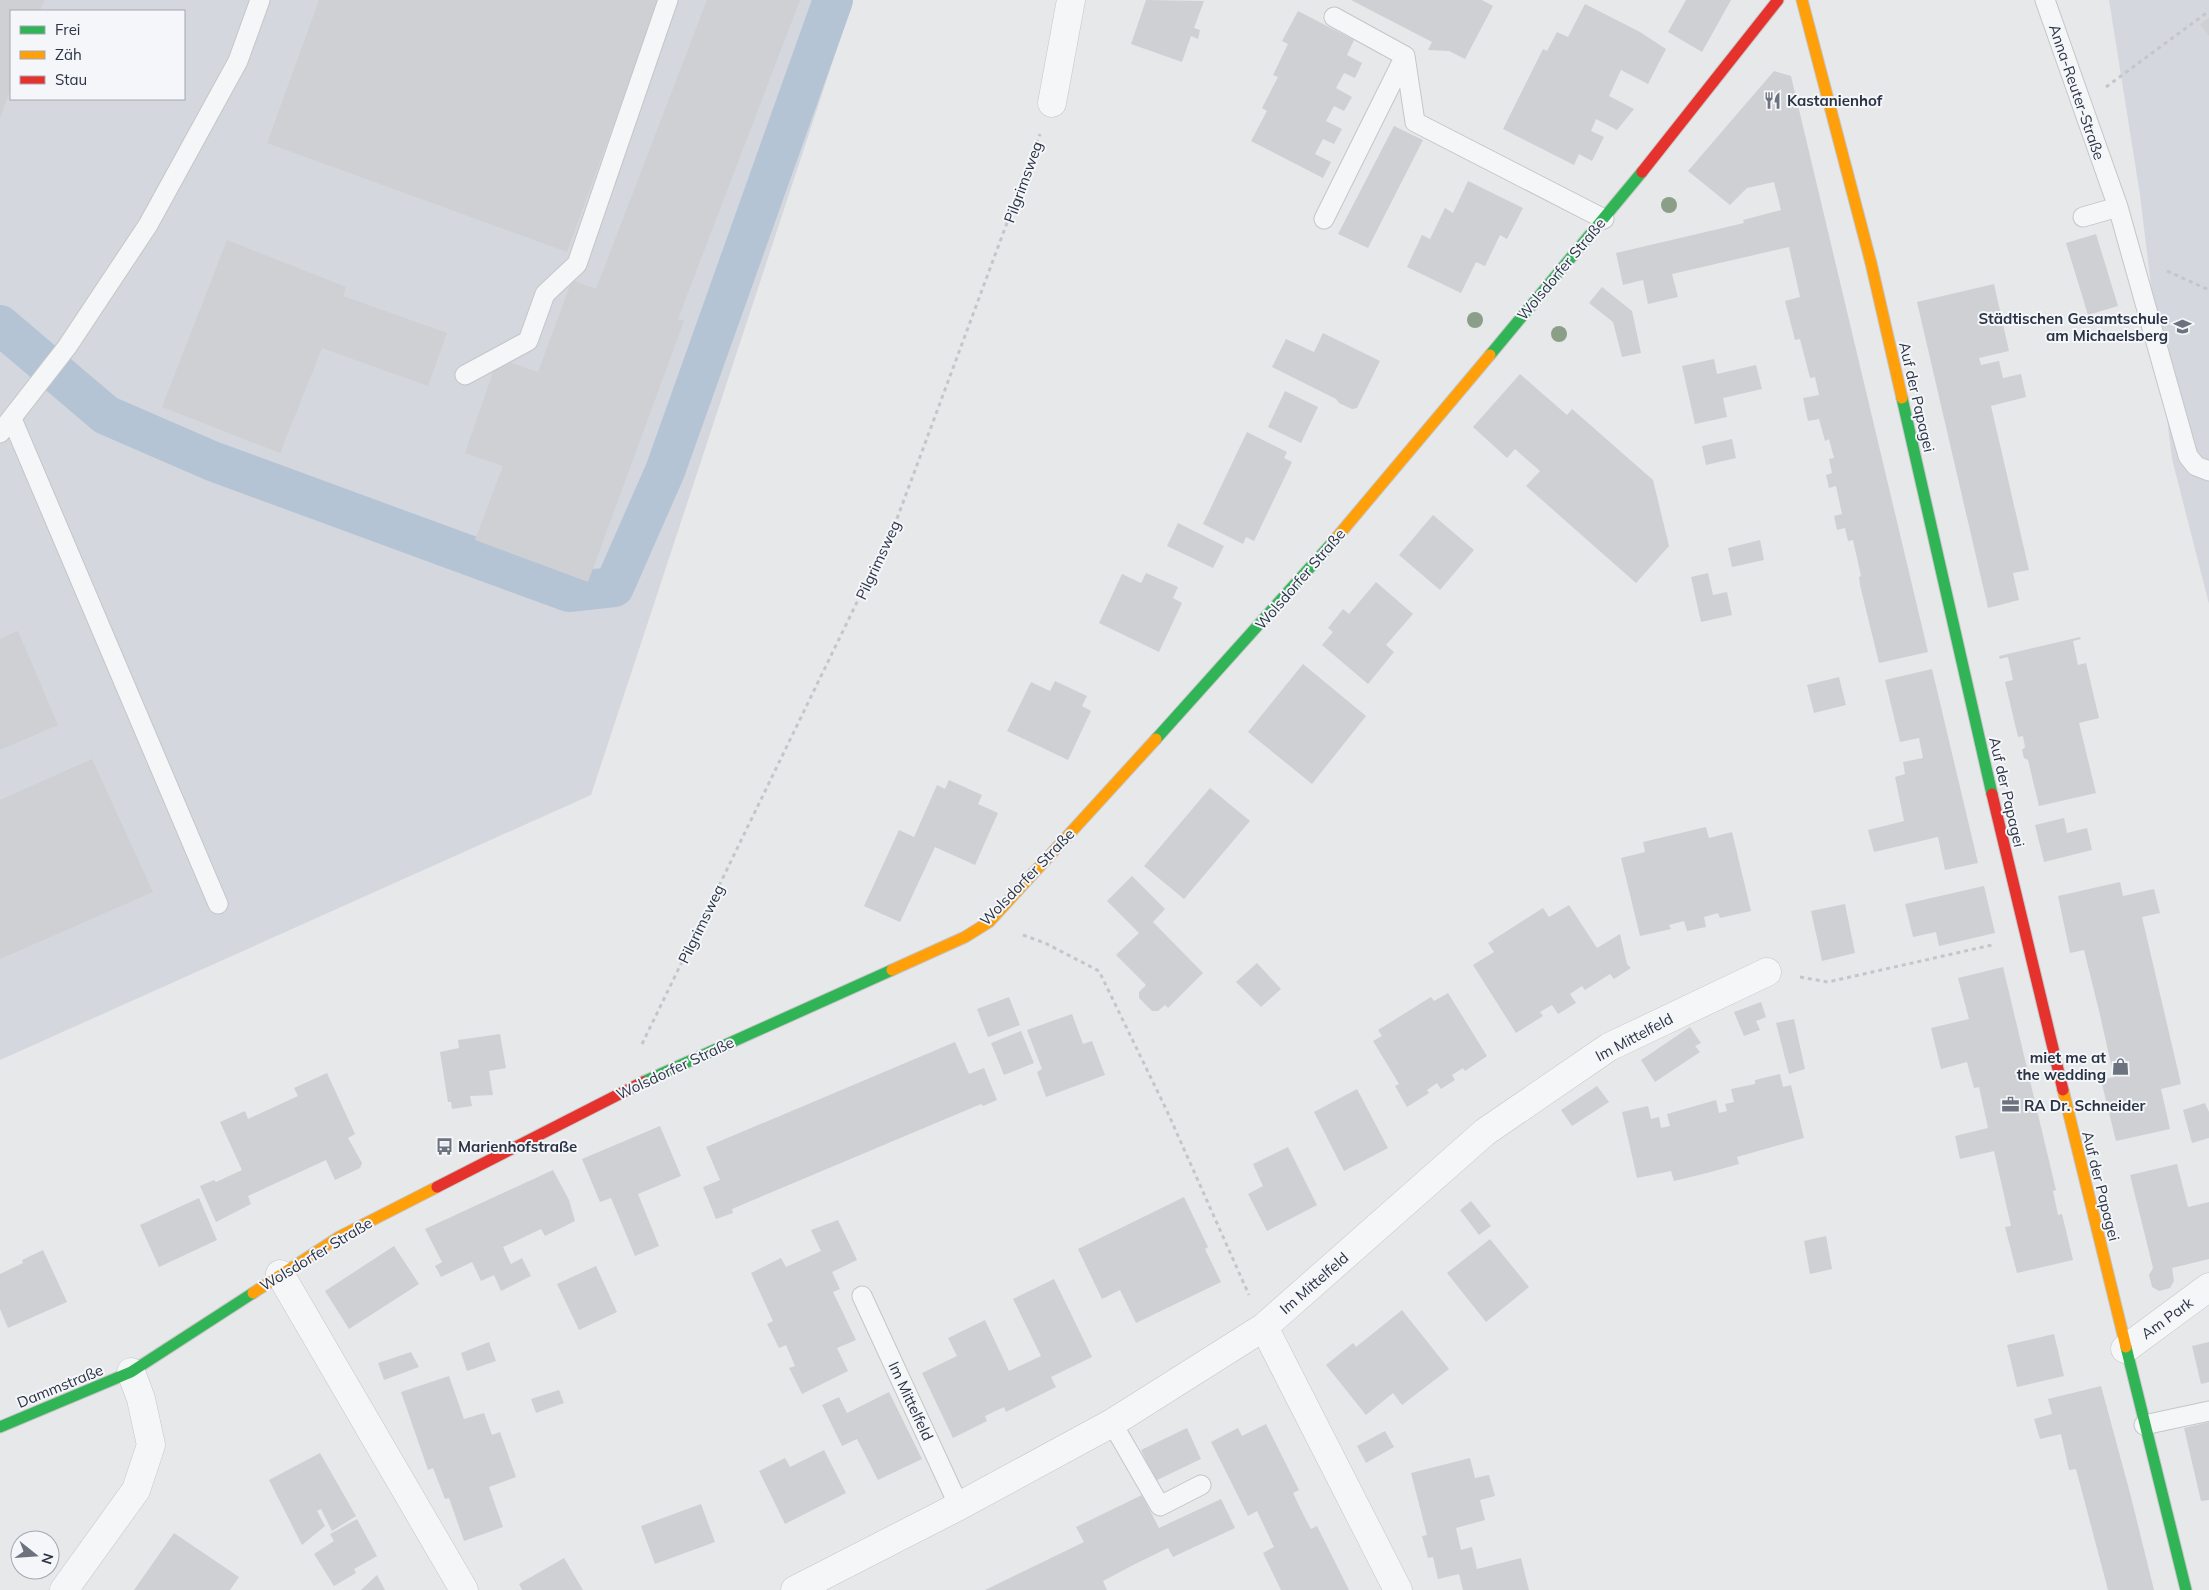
<svg xmlns="http://www.w3.org/2000/svg" width="2209" height="1590" viewBox="0 0 2209 1590" font-family="Mulish,sans-serif">
<rect width="100%" height="100%" fill="#e6e8ea"/>
<path fill="#d4d7dd" fill-rule="evenodd" d="M 0,0 L 853,0 L 591,795 L 0,1060 ZM 11,11 L 184,11 L 184,99 L 11,99 Z
M 2109,0 L 2209,0 L 2209,604 L 2172,459 L 2140,195 Z"/>
<g fill="none" stroke-linecap="round" stroke-linejoin="round">
<path stroke="#b4c4d5" stroke-width="40" d="M 0,325 L 106,415 L 212,461 L 569,592 L 614,587 L 665,471 L 833,0"/>
</g>
<path fill="#ced0d3" d="M 0,0 L 45,0 L 40,11 L 11,11 L 11,88 L 0,118 Z
M 319,0 L 659,0 L 567,252 L 267,143 Z
M 707,0 L 800,0 L 678,319 L 684,321 L 588,582 L 475,540 L 503,466 L 465,453 L 498,358 L 538,372 L 572,280 L 596,289 Z
M 1146,0 L 1204,1 L 1194,28 L 1200,30 L 1198,39 L 1191,36 L 1182,62 L 1131,44 Z
M 1351,0 L 1482,0 L 1493,6 L 1465,59 L 1449,51 L 1428,50 L 1432,42 Z
M 1686,0 L 1731,0 L 1702,52 L 1668,32 Z
M 1585,4 L 1640,32 L 1666,49 L 1648,84 L 1621,70 L 1609,96 L 1634,109 L 1617,130 L 1596,119 L 1591,131 L 1604,137 L 1592,161 L 1579,154 L 1574,165 L 1503,129 L 1543,49 L 1547,51 L 1557,32 L 1568,37 Z
M 1298,11 L 1354,40 L 1347,55 L 1362,63 L 1355,78 L 1344,73 L 1336,88 L 1352,97 L 1344,111 L 1334,106 L 1326,121 L 1342,129 L 1334,144 L 1323,139 L 1315,154 L 1331,162 L 1323,178 L 1251,141 L 1267,111 L 1262,108 L 1278,77 L 1273,75 L 1288,44 L 1282,41 Z
M 2209,18 L 2209,36 L 2200,24 Z
M 1774,71 L 1791,76 L 1928,652 L 1879,663 L 1860,585 L 1859,577 L 1861,576 L 1853,540 L 1848,541 L 1845,528 L 1837,530 L 1834,516 L 1842,514 L 1836,486 L 1829,488 L 1826,475 L 1832,473 L 1829,459 L 1834,458 L 1829,439 L 1825,441 L 1819,419 L 1808,421 L 1803,398 L 1819,395 L 1815,377 L 1810,378 L 1800,339 L 1795,340 L 1785,301 L 1800,297 L 1789,247 L 1672,274 L 1678,297 L 1648,304 L 1643,280 L 1623,285 L 1616,253 L 1744,223 L 1743,220 L 1781,210 L 1774,182 L 1747,188 L 1730,205 L 1688,171 Z
M 1394,126 L 1423,140 L 1368,248 L 1338,234 Z
M 1468,181 L 1523,208 L 1507,239 L 1500,235 L 1485,266 L 1476,262 L 1461,293 L 1407,267 L 1422,235 L 1430,239 L 1445,208 L 1453,213 Z
M 2096,234 L 2118,306 L 2088,315 L 2066,243 Z
M 227,240 L 346,287 L 343,296 L 447,333 L 428,386 L 322,348 L 280,453 L 162,407 Z
M 1994,284 L 2009,351 L 1979,358 L 1981,365 L 1999,361 L 2003,378 L 2021,374 L 2026,397 L 1991,406 L 2029,570 L 2013,573 L 2019,600 L 1988,608 L 1917,302 Z
M 1602,287 L 1632,311 L 1641,353 L 1622,357 L 1613,322 L 1589,303 Z
M 1323,333 L 1380,361 L 1357,408 L 1352,409 L 1339,403 L 1336,399 L 1272,367 L 1286,339 L 1314,352 Z
M 1714,359 L 1717,374 L 1756,365 L 1762,389 L 1723,398 L 1727,417 L 1695,424 L 1682,366 Z
M 1520,374 L 1567,415 L 1572,409 L 1653,480 L 1669,546 L 1636,583 L 1526,486 L 1540,471 L 1515,449 L 1507,458 L 1473,427 Z
M 1285,391 L 1318,407 L 1301,443 L 1268,427 Z
M 1247,432 L 1287,452 L 1284,458 L 1292,462 L 1254,541 L 1246,537 L 1243,544 L 1203,524 Z
M 1732,439 L 1736,458 L 1706,465 L 1702,446 Z
M 1433,515 L 1474,550 L 1440,590 L 1399,555 Z
M 1178,523 L 1224,546 L 1213,568 L 1167,546 Z
M 1760,540 L 1764,560 L 1732,567 L 1728,548 Z
M 1146,573 L 1178,587 L 1173,598 L 1182,603 L 1159,652 L 1099,623 L 1122,574 L 1141,583 Z
M 1708,573 L 1713,595 L 1727,592 L 1732,615 L 1701,622 L 1691,577 Z
M 1376,582 L 1413,614 L 1386,645 L 1394,652 L 1368,684 L 1322,645 L 1333,632 L 1328,628 L 1343,609 L 1349,614 Z
M 18,631 L 58,725 L 0,750 L 0,639 Z
M 2080,637 L 2081,639 L 2073,641 L 2078,665 L 2086,663 L 2099,718 L 2079,723 L 2096,793 L 2039,806 L 2028,760 L 2024,758 L 2022,750 L 2025,747 L 2023,736 L 2018,737 L 2005,682 L 2013,680 L 2008,657 L 2000,659 L 1999,656 Z
M 1303,664 L 1366,716 L 1312,784 L 1248,732 Z
M 1932,669 L 1978,863 L 1945,870 L 1938,837 L 1874,852 L 1868,830 L 1904,821 L 1895,777 L 1905,774 L 1903,762 L 1923,758 L 1919,738 L 1900,742 L 1885,680 Z
M 1839,677 L 1846,705 L 1814,713 L 1807,685 Z
M 1055,681 L 1087,696 L 1082,706 L 1091,711 L 1068,760 L 1007,731 L 1031,682 L 1050,691 Z
M 92,759 L 153,892 L 0,959 L 0,800 Z
M 949,780 L 982,795 L 978,804 L 998,813 L 975,865 L 935,847 L 900,922 L 864,906 L 899,830 L 914,837 L 937,785 L 945,789 Z
M 1210,788 L 1250,821 L 1184,899 L 1144,866 Z
M 2064,818 L 2067,833 L 2087,828 L 2092,850 L 2044,862 L 2035,825 Z
M 1706,827 L 1709,838 L 1732,832 L 1751,911 L 1720,918 L 1718,913 L 1704,917 L 1706,927 L 1687,931 L 1684,921 L 1669,925 L 1671,929 L 1640,936 L 1621,858 L 1645,852 L 1643,842 Z
M 1132,876 L 1165,909 L 1153,922 L 1203,973 L 1168,1008 L 1165,1005 L 1158,1011 L 1152,1011 L 1139,998 L 1139,992 L 1146,985 L 1116,955 L 1139,933 L 1107,901 Z
M 2120,882 L 2123,896 L 2154,889 L 2160,913 L 2142,917 L 2181,1084 L 2161,1089 L 2170,1129 L 2116,1141 L 2101,1080 L 2114,1077 L 2100,1015 L 2084,950 L 2070,953 L 2058,896 Z
M 1984,886 L 1995,933 L 1939,946 L 1936,932 L 1913,937 L 1905,904 Z
M 1845,904 L 1855,953 L 1822,961 L 1811,911 Z
M 1569,905 L 1597,948 L 1620,934 L 1627,964 L 1631,968 L 1614,979 L 1610,974 L 1585,990 L 1582,986 L 1570,994 L 1576,1003 L 1558,1014 L 1552,1005 L 1540,1012 L 1543,1016 L 1516,1033 L 1473,965 L 1494,952 L 1488,943 L 1543,908 L 1549,917 Z
M 1257,963 L 1281,989 L 1261,1007 L 1236,982 Z
M 2003,967 L 2056,1190 L 2053,1191 L 2058,1215 L 2062,1214 L 2073,1260 L 2017,1273 L 2005,1227 L 2011,1226 L 1994,1151 L 1960,1159 L 1955,1136 L 1988,1128 L 1979,1087 L 1974,1088 L 1967,1062 L 1941,1069 L 1931,1028 L 1969,1019 L 1958,978 Z
M 1448,993 L 1487,1056 L 1465,1071 L 1463,1068 L 1452,1075 L 1455,1080 L 1441,1089 L 1437,1083 L 1427,1090 L 1429,1093 L 1407,1107 L 1395,1086 L 1399,1084 L 1373,1041 L 1382,1036 L 1378,1030 L 1431,997 L 1434,1001 Z
M 1009,997 L 1020,1025 L 988,1037 L 977,1009 Z
M 1761,1002 L 1766,1017 L 1756,1021 L 1760,1030 L 1744,1036 L 1734,1012 Z
M 1072,1014 L 1083,1044 L 1092,1041 L 1105,1075 L 1046,1097 L 1037,1072 L 1042,1069 L 1027,1030 Z
M 1794,1019 L 1805,1069 L 1789,1074 L 1776,1023 Z
M 1690,1027 L 1701,1043 L 1695,1046 L 1700,1052 L 1655,1082 L 1641,1060 Z
M 1021,1031 L 1034,1063 L 1004,1075 L 991,1043 Z
M 500,1034 L 506,1068 L 489,1071 L 493,1095 L 470,1096 L 472,1106 L 452,1109 L 451,1102 L 448,1102 L 440,1052 L 459,1048 L 458,1040 Z
M 955,1042 L 969,1074 L 984,1068 L 997,1100 L 983,1106 L 981,1104 L 732,1209 L 733,1213 L 716,1219 L 703,1187 L 720,1180 L 706,1147 Z
M 327,1073 L 355,1134 L 348,1138 L 362,1163 L 360,1168 L 335,1180 L 326,1160 L 248,1196 L 251,1204 L 216,1222 L 200,1186 L 214,1180 L 216,1182 L 242,1170 L 220,1122 L 245,1111 L 248,1119 L 298,1096 L 294,1088 Z
M 1780,1074 L 1783,1087 L 1791,1085 L 1804,1138 L 1737,1157 L 1739,1164 L 1707,1173 L 1674,1181 L 1671,1171 L 1637,1178 L 1622,1112 L 1648,1106 L 1651,1119 L 1659,1117 L 1661,1128 L 1670,1126 L 1667,1114 L 1716,1100 L 1719,1113 L 1727,1111 L 1725,1104 L 1734,1102 L 1731,1089 L 1755,1084 L 1755,1080 Z
M 1597,1086 L 1609,1102 L 1572,1126 L 1561,1110 Z
M 1357,1089 L 1388,1148 L 1344,1171 L 1314,1112 Z
M 2205,1103 L 2209,1112 L 2209,1138 L 2192,1143 L 2183,1110 Z
M 660,1126 L 681,1176 L 638,1194 L 659,1246 L 635,1256 L 611,1198 L 600,1202 L 582,1159 Z
M 1288,1147 L 1317,1205 L 1267,1231 L 1248,1194 L 1263,1186 L 1253,1164 Z
M 2177,1164 L 2188,1207 L 2209,1202 L 2209,1259 L 2172,1268 L 2174,1281 L 2170,1288 L 2159,1291 L 2152,1287 L 2149,1275 L 2153,1268 L 2130,1175 Z
M 553,1170 L 569,1200 L 575,1221 L 545,1236 L 541,1229 L 503,1247 L 511,1264 L 522,1258 L 531,1276 L 501,1291 L 494,1275 L 481,1281 L 472,1262 L 441,1277 L 435,1266 L 442,1262 L 425,1229 Z
M 1184,1197 L 1208,1247 L 1205,1249 L 1221,1282 L 1136,1323 L 1120,1290 L 1102,1299 L 1078,1249 Z
M 199,1198 L 217,1240 L 159,1267 L 140,1225 Z
M 1471,1201 L 1491,1226 L 1479,1235 L 1460,1210 Z
M 838,1220 L 857,1260 L 832,1272 L 840,1289 L 833,1292 L 856,1340 L 837,1348 L 848,1371 L 802,1394 L 789,1368 L 795,1366 L 786,1345 L 779,1348 L 767,1324 L 773,1321 L 751,1273 L 781,1258 L 786,1267 L 821,1251 L 811,1230 Z
M 1826,1236 L 1832,1269 L 1810,1274 L 1804,1241 Z
M 1490,1239 L 1529,1287 L 1486,1322 L 1447,1273 Z
M 394,1246 L 419,1284 L 349,1329 L 325,1291 Z
M 43,1250 L 67,1302 L 8,1328 L 0,1309 L 0,1274 L 23,1263 L 22,1260 Z
M 596,1266 L 617,1312 L 579,1330 L 557,1284 Z
M 1054,1279 L 1092,1357 L 1051,1377 L 1056,1387 L 1006,1412 L 1004,1407 L 985,1416 L 987,1421 L 953,1438 L 922,1373 L 957,1356 L 948,1338 L 985,1320 L 1009,1371 L 1041,1356 L 1013,1299 Z
M 1402,1310 L 1449,1369 L 1402,1405 L 1393,1393 L 1366,1415 L 1326,1365 L 1353,1343 L 1356,1347 Z
M 2054,1334 L 2064,1376 L 2017,1387 L 2007,1345 Z
M 489,1342 L 496,1361 L 467,1371 L 461,1353 Z
M 2209,1342 L 2209,1382 L 2201,1384 L 2192,1346 Z
M 411,1352 L 419,1367 L 384,1380 L 378,1363 Z
M 449,1376 L 464,1419 L 484,1413 L 492,1435 L 500,1432 L 516,1477 L 489,1487 L 503,1527 L 464,1541 L 449,1498 L 445,1499 L 433,1468 L 428,1470 L 401,1392 Z
M 2101,1386 L 2130,1493 L 2154,1590 L 2108,1590 L 2076,1469 L 2069,1470 L 2061,1434 L 2040,1439 L 2034,1419 L 2052,1414 L 2048,1399 Z
M 559,1390 L 564,1403 L 536,1413 L 531,1399 Z
M 889,1392 L 922,1459 L 878,1480 L 857,1439 L 842,1446 L 822,1405 L 839,1397 L 847,1413 Z
M 2209,1422 L 2209,1500 L 2201,1501 L 2184,1428 Z
M 1266,1424 L 1299,1490 L 1293,1493 L 1303,1514 L 1311,1529 L 1317,1526 L 1349,1590 L 1281,1590 L 1279,1586 L 1263,1553 L 1274,1547 L 1257,1511 L 1248,1516 L 1211,1442 L 1238,1428 L 1242,1436 Z
M 1187,1428 L 1201,1459 L 1155,1481 L 1141,1450 Z
M 1385,1431 L 1394,1447 L 1366,1463 L 1357,1446 Z
M 824,1450 L 846,1493 L 785,1524 L 759,1471 L 785,1458 L 790,1467 Z
M 320,1453 L 356,1516 L 332,1531 L 321,1509 L 317,1511 L 325,1526 L 302,1545 L 269,1480 Z
M 1470,1458 L 1475,1478 L 1489,1475 L 1495,1496 L 1480,1500 L 1485,1520 L 1456,1528 L 1461,1550 L 1472,1547 L 1477,1569 L 1521,1558 L 1529,1590 L 1463,1590 L 1459,1574 L 1438,1579 L 1433,1557 L 1428,1558 L 1422,1536 L 1427,1535 L 1411,1473 Z
M 1142,1495 L 1159,1528 L 1221,1499 L 1235,1528 L 1173,1557 L 1168,1548 L 1135,1564 L 1103,1581 L 1107,1590 L 985,1590 L 1084,1542 L 1076,1527 Z
M 701,1504 L 715,1542 L 655,1564 L 641,1526 Z
M 357,1519 L 377,1556 L 354,1569 L 356,1573 L 334,1586 L 314,1554 L 334,1541 L 330,1534 Z
M 174,1533 L 239,1577 L 230,1590 L 134,1590 Z
M 564,1558 L 583,1590 L 522,1590 L 519,1584 Z
M 377,1575 L 385,1590 L 361,1590 Z"/>
<g fill="none" stroke-linecap="round" stroke-linejoin="round">
<defs>
<path id="lane" d="M 2045,0 L 2118,207 L 2188,456 L 2196,466 L 2209,471
M 1334,17 L 1405,56 L 1415,122 L 1604,219
M 2083,217 L 2118,207
M 1324,219 L 1405,56
M 465,375 L 528,341 L 545,294 L 577,264 L 668,0
M 12,419 L 218,904
M 0,433 L 67,347 L 148,225 L 238,61 L 260,0
M 862,1296 L 959,1506
M 1112,1423 L 1160,1506 L 1201,1485
M 2144,1425 L 2209,1411"/>
<path id="street" d="M 1052,103 L 1071,0
M 280,1274 L 464,1590
M 1264,1327 L 1398,1590
M 2125,1349 L 2209,1287
M 64,1590 L 136,1490 L 151,1445 L 141,1399 L 131,1372
M 795,1590 L 959,1506 L 1112,1423 L 1264,1327 L 1485,1132 L 1609,1047 L 1767,972"/>
<path id="fast" d="M 1490,355 L 1642,172
M 1902,398 L 1992,794
M 1156,739 L 1332,543
M 643,1082 L 892,970
M 2126,1347 L 2186,1590
M 0,1427 L 131,1372 L 253,1293"/>
<path id="slow" d="M 1802,0 L 1871,263 L 1902,398
M 1332,543 L 1490,355
M 892,970 L 965,937 L 989,922 L 1156,739
M 2063,1090 L 2126,1347
M 253,1293 L 339,1237 L 437,1187"/>
<path id="jam" d="M 1642,172 L 1778,0
M 1992,794 L 2063,1090
M 437,1187 L 643,1082"/>
</defs>
<use href="#lane" stroke="#c4c6c8" stroke-width="21"/>
<use href="#street" stroke="#c4c6c8" stroke-width="29"/>
<use href="#fast" stroke="#c4c6c8" stroke-width="13"/>
<use href="#slow" stroke="#c4c6c8" stroke-width="13"/>
<use href="#jam" stroke="#c4c6c8" stroke-width="13"/>
<path stroke="#c5c6ca" stroke-width="3" stroke-dasharray="4 4" stroke-linecap="butt" d="M 2106,87 L 2209,11
M 2167,271 L 2209,290
M 1023,935 L 1045,943 L 1099,971 L 1167,1111 L 1249,1295
M 1800,977 L 1828,982 L 1992,945
M 642,1044 L 895,524 L 1040,134"/>
<use href="#lane" stroke="#f5f6f7" stroke-width="19"/>
<use href="#street" stroke="#f5f6f7" stroke-width="28"/>
<use href="#fast" stroke="#30b455" stroke-width="11"/>
<use href="#slow" stroke="#ff9f0a" stroke-width="11"/>
<use href="#jam" stroke="#e5322d" stroke-width="11"/>
</g>
<g fill="#8a9e88">
<circle cx="1669" cy="205" r="8"/>
<circle cx="1475" cy="320" r="8"/>
<circle cx="1559" cy="334" r="8"/>
</g>
<defs>
<symbol id="restaurant-bare" viewBox="-9 -9 18 18"><path d="M-5-6h1v4h1v-4h1v4h1v-4h1v5L-1.5 .5V6h-2V.5L-5-1ZM5-6V6H3V1.5H1.5Q1.5-4 5-6Z" fill="#6c737f" stroke="#f4f6f9" stroke-width="2.5" paint-order="stroke"/></symbol>
<symbol id="school-bare" viewBox="-9 -9 18 18"><path d="M0-5L7-2L0 1L-7-2ZM-4 1L0 2.5L4 1V4Q0 6-4 4Z" fill="#6c737f" stroke="#f4f6f9" stroke-width="2.5" paint-order="stroke"/></symbol>
<symbol id="shop-bare" viewBox="-9 -9 18 18"><path d="M-5-2.5h2.3a2.7 3.5 0 0 1 5.4 0H5L5.5 6h-11ZM-1.5-2.5h3a1.5 2.3 0 0 0-3 0Z" fill="#6c737f" stroke="#f4f6f9" stroke-width="2.5" paint-order="stroke"/></symbol>
<symbol id="office-bare" viewBox="-9 -9 18 18"><path d="M-6-3h4V-5.5h4V-3h4V5H-6ZM-1-4.5V-3h2v-1.5ZM-6 0V1H6V0Z" fill="#6c737f" stroke="#f4f6f9" stroke-width="2.5" paint-order="stroke"/></symbol>
<symbol id="bus-bare" viewBox="-9 -9 18 18"><path d="M-5-6H5V4H4V6H2V4H-2V6H-4V4H-5ZM-3.5-4V0h7V-4ZM-3.5 1.2v1.5H-2V1.2ZM2 1.2v1.5H3.5V1.2Z" fill="#6c737f" stroke="#f4f6f9" stroke-width="2.5" paint-order="stroke"/></symbol>
</defs>
<g fill-rule="evenodd">
<use href="#restaurant-bare" x="1760" y="88" width="25" height="25"/>
<use href="#school-bare" x="2170" y="314" width="25" height="25"/>
<use href="#shop-bare" x="2108" y="1054" width="25" height="25"/>
<use href="#office-bare" x="1998" y="1092" width="25" height="25"/>
<use href="#bus-bare" x="432" y="1134" width="25" height="25"/>
</g>
<g text-anchor="middle" dominant-baseline="central" stroke-width="4" stroke-linejoin="round" paint-order="stroke">
<g font-size="15" fill="#2b3445" stroke="#f4f6f9">
<text transform="translate(2077 92) rotate(71)">Anna-Reuter-Straße</text>
<text transform="translate(1023 182) rotate(-70)">Pilgrimsweg</text>
<text transform="translate(1561 269) rotate(-50)">Wolsdorfer Straße</text>
<text transform="translate(1917 397) rotate(77)">Auf der Papagei</text>
<text transform="translate(878 560) rotate(-65)">Pilgrimsweg</text>
<text transform="translate(1300 579) rotate(-49)">Wolsdorfer Straße</text>
<text transform="translate(2007 792) rotate(77)">Auf der Papagei</text>
<text transform="translate(1027 877) rotate(-46)">Wolsdorfer Straße</text>
<text transform="translate(701 924) rotate(-64)">Pilgrimsweg</text>
<text transform="translate(1634 1037) rotate(-28)">Im Mittelfeld</text>
<text transform="translate(675 1068) rotate(-25)">Wolsdorfer Straße</text>
<text transform="translate(2101 1186) rotate(76)">Auf der Papagei</text>
<text transform="translate(316 1254) rotate(-31)">Wolsdorfer Straße</text>
<text transform="translate(1314 1283) rotate(-41)">Im Mittelfeld</text>
<text transform="translate(2167 1318) rotate(-36)">Am Park</text>
<text transform="translate(60 1386) rotate(-22)">Dammstraße</text>
<text transform="translate(911 1401) rotate(65)">Im Mittelfeld</text>
</g>
<g font-size="15" font-weight="bold" fill="#2b3445" stroke="#f4f6f9" text-anchor="start">
<text x="1787" y="100">Kastanienhof</text>
<text x="2168" y="318" text-anchor="end">Städtischen Gesamtschule<tspan x="2168" dy="17">am Michaelsberg</tspan></text>
<text x="2106" y="1057" text-anchor="end">miet me at<tspan x="2106" dy="17">the wedding</tspan></text>
<text x="2024" y="1105">RA Dr. Schneider</text>
<text x="458" y="1146">Marienhofstraße</text>
</g>
</g>
<rect x="10" y="10" width="175" height="90" fill="#f4f6f9" stroke="#a4a8b1"/>
<rect x="20" y="26" width="25" height="8" fill="#30b455" stroke="#a4a8b1"/>
<text x="55" y="35" font-size="15" fill="#2b3445">Frei</text>
<rect x="20" y="51" width="25" height="8" fill="#ff9f0a" stroke="#a4a8b1"/>
<text x="55" y="60" font-size="15" fill="#2b3445">Zäh</text>
<rect x="20" y="76" width="25" height="8" fill="#e5322d" stroke="#a4a8b1"/>
<text x="55" y="85" font-size="15" fill="#2b3445">Stau</text>
<g transform="translate(35 1555) rotate(107)"><circle r="24" fill="#f4f6f9" stroke="#a4a8b1"/>
<path d="M0-4L9 19L0 12L-9 19Z" fill="#6c737f"/>
<text y="-8" font-size="14" font-weight="bold" text-anchor="middle" fill="#2b3445">N</text>
</g>
</svg>
